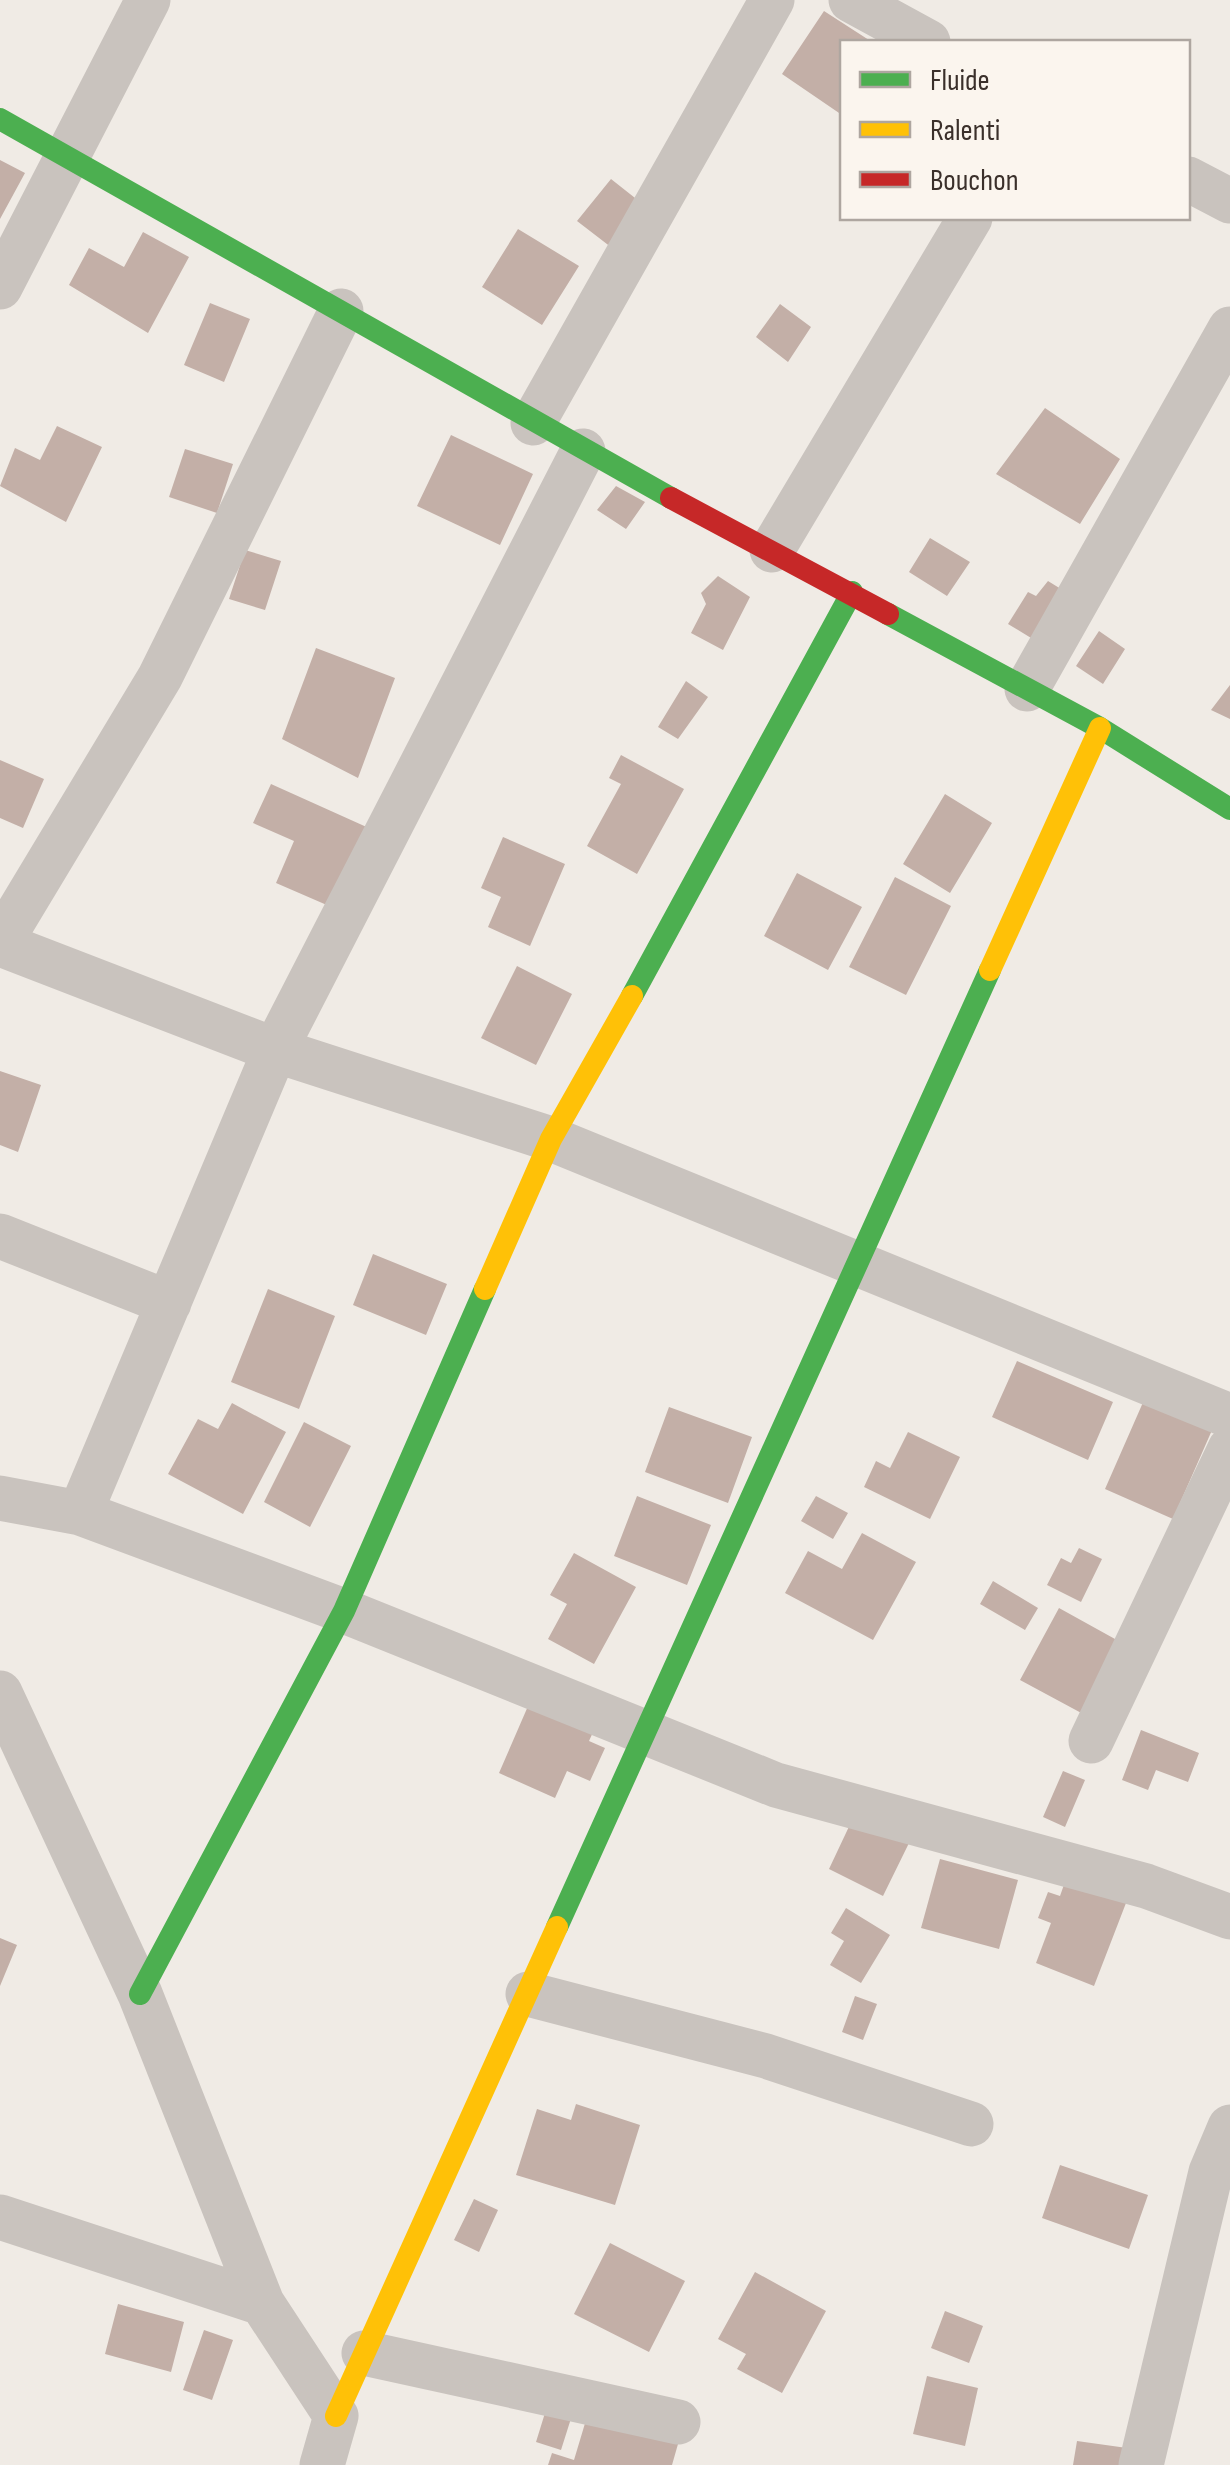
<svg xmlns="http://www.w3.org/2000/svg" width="1230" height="2465" viewBox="0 0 1230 2465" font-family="'Sofia Sans Condensed',sans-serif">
<rect width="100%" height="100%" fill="#f0ebe5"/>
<path fill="#c3afa7" d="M 824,11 L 872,42 L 842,42 L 842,115 L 782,74 Z
M 0,160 L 25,173 L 0,219 Z
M 611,179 L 649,209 L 616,251 L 577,221 Z
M 518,229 L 579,266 L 542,325 L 482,287 Z
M 143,232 L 189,257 L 148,333 L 69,285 L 89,248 L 124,267 Z
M 210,303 L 250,319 L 224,382 L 184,365 Z
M 780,304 L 811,327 L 788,362 L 756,337 Z
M 1045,408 L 1120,459 L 1080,524 L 996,474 Z
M 57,426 L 102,447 L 66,522 L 0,486 L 15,448 L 40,460 Z
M 451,435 L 533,474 L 500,545 L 417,506 Z
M 185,449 L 233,464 L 217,513 L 169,497 Z
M 616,486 L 645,502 L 626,529 L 597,510 Z
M 930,538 L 970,562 L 947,596 L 909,572 Z
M 245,550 L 281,561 L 265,610 L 229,599 Z
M 718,576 L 750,597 L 723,650 L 691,633 L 706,604 L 701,593 Z
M 1048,581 L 1069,594 L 1036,641 L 1008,624 L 1028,592 L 1036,596 Z
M 1099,631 L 1125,649 L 1103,684 L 1076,666 Z
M 316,648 L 395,678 L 358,778 L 282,739 Z
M 686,681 L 708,697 L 678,739 L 658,727 Z
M 1230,685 L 1230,719 L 1211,710 Z
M 621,755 L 684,789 L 637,874 L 587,846 L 621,784 L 609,778 Z
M 0,760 L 44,779 L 23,828 L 0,818 Z
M 271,784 L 371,829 L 336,909 L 276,883 L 294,841 L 253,823 Z
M 945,794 L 992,823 L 950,893 L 903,864 Z
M 503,837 L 565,864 L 530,946 L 488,927 L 501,897 L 481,888 Z
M 797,873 L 862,907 L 828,970 L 764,936 Z
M 895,877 L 951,906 L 906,995 L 849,967 Z
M 517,966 L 572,994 L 536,1065 L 481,1038 Z
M 0,1071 L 41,1085 L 18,1152 L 0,1145 Z
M 373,1254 L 447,1284 L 426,1335 L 353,1305 Z
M 268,1289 L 335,1316 L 299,1409 L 231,1382 Z
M 1017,1361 L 1113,1402 L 1088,1460 L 992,1417 Z
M 1148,1391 L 1216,1421 L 1173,1519 L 1105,1489 Z
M 232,1403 L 286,1432 L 243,1514 L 168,1474 L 198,1419 L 218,1429 Z
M 669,1407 L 752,1437 L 728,1503 L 645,1472 Z
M 304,1422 L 351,1446 L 310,1527 L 264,1502 Z
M 908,1432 L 960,1457 L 930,1519 L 864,1487 L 876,1461 L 890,1468 Z
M 637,1496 L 711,1525 L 687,1585 L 614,1556 Z
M 816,1496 L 848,1513 L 833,1539 L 801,1521 Z
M 862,1533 L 916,1562 L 873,1640 L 785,1593 L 808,1551 L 842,1569 Z
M 1079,1548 L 1102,1559 L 1081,1602 L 1047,1585 L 1061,1558 L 1071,1563 Z
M 574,1553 L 636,1587 L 594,1664 L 548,1639 L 567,1604 L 550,1595 Z
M 993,1581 L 1038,1608 L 1025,1630 L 980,1604 Z
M 1059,1608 L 1124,1644 L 1085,1715 L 1020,1680 Z
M 535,1690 L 599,1719 L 589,1741 L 605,1748 L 590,1781 L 567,1771 L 555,1798 L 499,1773 Z
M 1141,1730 L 1199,1753 L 1188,1782 L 1156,1770 L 1148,1790 L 1122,1780 Z
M 1063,1771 L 1085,1780 L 1065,1827 L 1043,1817 Z
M 854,1816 L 909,1843 L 883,1896 L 829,1869 Z
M 940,1859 L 1018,1880 L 999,1949 L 921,1928 Z
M 1066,1879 L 1126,1903 L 1094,1986 L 1036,1963 L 1051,1923 L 1038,1918 L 1048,1892 L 1060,1896 Z
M 846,1908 L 890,1935 L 861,1983 L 830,1965 L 844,1941 L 831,1933 Z
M 0,1938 L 17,1945 L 0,1986 Z
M 855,1996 L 877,2004 L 863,2040 L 842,2032 Z
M 576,2104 L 640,2125 L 615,2205 L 516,2175 L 537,2109 L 571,2120 Z
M 1060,2165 L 1148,2195 L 1129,2249 L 1042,2218 Z
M 474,2199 L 498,2210 L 479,2252 L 454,2240 Z
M 610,2243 L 685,2281 L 649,2352 L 574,2314 Z
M 755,2272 L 826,2311 L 782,2393 L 737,2369 L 746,2354 L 718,2339 Z
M 118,2304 L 184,2322 L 171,2372 L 105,2354 Z
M 945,2311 L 983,2326 L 969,2363 L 931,2348 Z
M 204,2330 L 233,2340 L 212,2400 L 183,2390 Z
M 927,2376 L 978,2388 L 965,2446 L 913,2434 Z
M 549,2400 L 574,2409 L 561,2450 L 536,2442 Z
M 589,2410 L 680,2437 L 672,2465 L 548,2465 L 552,2453 L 574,2460 Z
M 1077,2441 L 1127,2448 L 1125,2465 L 1073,2465 Z"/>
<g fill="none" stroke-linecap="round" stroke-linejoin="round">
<path stroke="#c9c3be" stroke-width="45" d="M 851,0 L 928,42
M 1188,179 L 1230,201
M 0,287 L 148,0
M 533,423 L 772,0
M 772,550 L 970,218
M 1027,689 L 1230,329
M 0,943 L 160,677 L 341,311
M 0,944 L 275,1050 L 551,1139 L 1230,1416
M 0,1236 L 169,1303
M 0,1498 L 80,1513 L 344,1611 L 776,1785 L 1146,1886 L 1230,1917
M 80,1513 L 275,1050 L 583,451
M 0,1693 L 140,1994 L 262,2303 L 336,2416 L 322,2465
M 1091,1741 L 1230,1449
M 528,1994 L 766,2056 L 971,2124
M 0,2217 L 262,2303
M 364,2353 L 678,2422
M 1141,2465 L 1211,2172 L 1230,2127"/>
<path stroke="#4caf50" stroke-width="22" d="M 0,119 L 671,498
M 888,614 L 1100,728 L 1230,809
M 632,996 L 852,592
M 557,1927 L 990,970
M 140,1994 L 344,1611 L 485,1289"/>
<path stroke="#ffc107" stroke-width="22" d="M 990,970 L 1100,728
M 485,1289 L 551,1139 L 632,996
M 336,2416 L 557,1927"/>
<path stroke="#c62828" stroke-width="22" d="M 671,498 L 888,614"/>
</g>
<rect x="840" y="40" width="350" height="180" fill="#fbf5ee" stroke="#aea6a0" stroke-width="2.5"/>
<rect x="860" y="72" width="50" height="15" fill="#4caf50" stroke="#aea6a0" stroke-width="2.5"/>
<text x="930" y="90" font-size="30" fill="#3b302b">Fluide</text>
<rect x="860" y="122" width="50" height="15" fill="#ffc107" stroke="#aea6a0" stroke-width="2.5"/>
<text x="930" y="140" font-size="30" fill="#3b302b">Ralenti</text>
<rect x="860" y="172" width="50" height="15" fill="#c62828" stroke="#aea6a0" stroke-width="2.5"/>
<text x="930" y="190" font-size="30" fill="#3b302b">Bouchon</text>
</svg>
